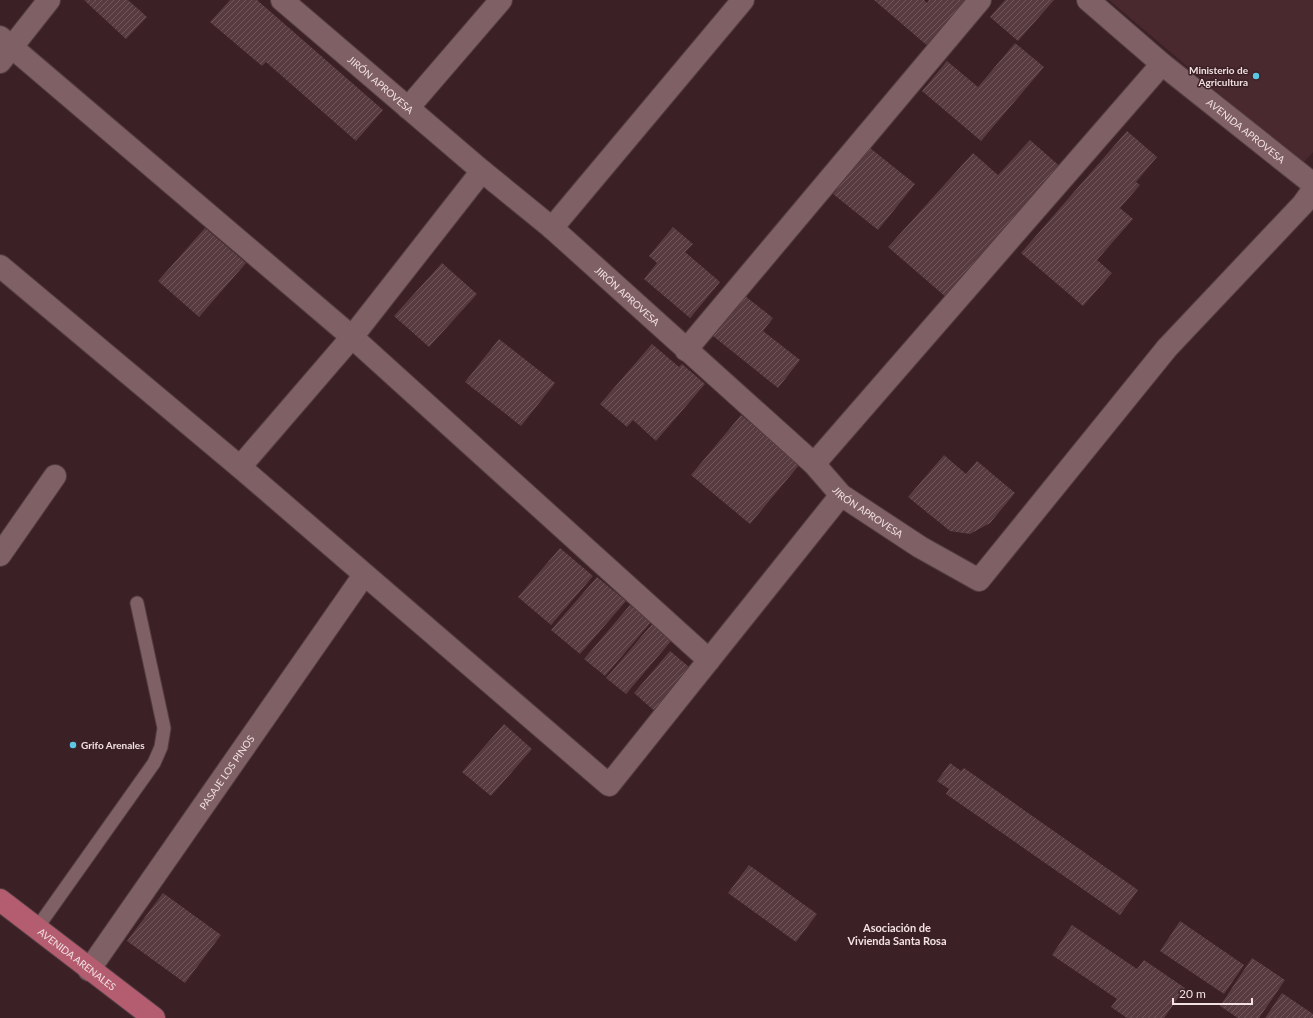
<svg xmlns="http://www.w3.org/2000/svg" width="1313" height="1018" viewBox="0 0 1313 1018" font-family="Lato,sans-serif">
<defs>
<pattern id="building-hatch" width="6" height="6" patternUnits="userSpaceOnUse"><rect width="6" height="6" fill="#573b40"/><path d="M-1 1l2-2M0 6l6-6M5 7l2-2" fill="none" stroke="#70575b"/></pattern>
</defs>
<rect width="100%" height="100%" fill="#3b2126"/>
<path fill="#49282e" d="M 1109,0 L 1313,0 L 1313,152 L 1302,164 Z"/>
<path fill="url(#building-hatch)" d="M 84,0 L 128,0 L 147,17 L 126,39 Z
M 230,0 L 257,0 L 383,110 L 356,141 L 266,62 L 262,66 L 210,22 Z
M 874,0 L 924,0 L 927,3 L 929,0 L 971,0 L 930,48 Z
M 1005,0 L 1054,0 L 1018,41 L 990,17 Z
M 1015,43 L 1044,67 L 981,141 L 922,91 L 947,61 L 978,87 Z
M 1127,131 L 1157,157 L 1136,182 L 1140,185 L 1120,208 L 1133,219 L 1097,260 L 1112,273 L 1083,306 L 1021,253 Z
M 1030,140 L 1063,169 L 947,298 L 888,247 L 973,153 L 998,175 Z
M 870,148 L 915,184 L 878,230 L 833,194 Z
M 673,227 L 693,244 L 685,252 L 720,282 L 690,318 L 644,279 L 657,263 L 649,256 Z
M 205,228 L 246,263 L 199,317 L 158,281 Z
M 442,263 L 477,294 L 429,347 L 394,316 Z
M 745,296 L 773,318 L 763,331 L 800,360 L 778,388 L 713,336 Z
M 499,339 L 555,383 L 521,426 L 465,382 Z
M 652,344 L 679,367 L 682,364 L 705,384 L 656,441 L 633,420 L 627,427 L 600,404 Z
M 741,415 L 800,464 L 750,524 L 691,475 Z
M 944,455 L 966,474 L 977,461 L 1015,493 L 990,523 L 970,534 L 950,531 L 908,497 Z
M 560,548 L 593,576 L 551,625 L 518,597 Z
M 597,577 L 626,601 L 580,654 L 551,630 Z
M 630,605 L 651,622 L 605,676 L 584,659 Z
M 652,624 L 672,640 L 626,694 L 606,678 Z
M 670,651 L 695,672 L 658,714 L 634,693 Z
M 504,724 L 532,749 L 491,796 L 462,772 Z
M 950,763 L 961,771 L 964,768 L 1138,890 L 1120,915 L 946,794 L 949,789 L 937,781 Z
M 749,865 L 817,914 L 796,942 L 728,893 Z
M 163,893 L 221,935 L 185,983 L 127,941 Z
M 1180,921 L 1244,965 L 1224,994 L 1160,951 Z
M 1072,925 L 1137,969 L 1144,960 L 1185,988 L 1164,1018 L 1127,1018 L 1111,1007 L 1117,999 L 1052,955 Z
M 1252,958 L 1285,980 L 1259,1018 L 1238,1018 L 1220,1006 Z
M 1282,993 L 1313,1014 L 1313,1018 L 1265,1018 Z"/>
<g fill="none" stroke-linecap="round" stroke-linejoin="round">
<defs>
<path id="lane" d="M 37,928 L 154,763 L 161,747 L 164,728 L 137,603"/>
<g id="street">
<path id="s1" d="M 282,0 L 482,171 L 552,228 L 814,464 L 841,495 L 920,547 L 979,580 L 1167,348 L 1303,204 L 1313,190"/>
<path id="s2" d="M 1088,0 L 1162,64 L 1313,184"/>
<path d="M 0,37 L 352,337 L 709,660"/>
<path d="M 0,62 L 49,0"/>
<path d="M 408,108 L 501,0"/>
<path d="M 552,228 L 743,0"/>
<path d="M 0,266 L 240,467 L 609,785 L 841,495"/>
<path d="M 686,350 L 980,0"/>
<path d="M 814,464 L 1162,64"/>
<path d="M 240,467 L 352,337 L 482,171"/>
<path d="M 0,555 L 55,476"/>
<path id="s3" d="M 89,970 L 364,575"/>
</g>
<g id="primary">
<path id="s4" d="M 0,900 L 154,1018"/>
</g>
</defs>
<use href="#lane" stroke="#533d42" stroke-width="15"/>
<use href="#street" stroke="#533d42" stroke-width="24"/>
<use href="#primary" stroke="#533d42" stroke-width="24"/>
<use href="#lane" stroke="#7f6064" stroke-width="13"/>
<use href="#street" stroke="#7f6064" stroke-width="22"/>
<use href="#primary" stroke="#b45d70" stroke-width="22"/>
</g>
<g fill="#5ac8e5" stroke="#3b2126" stroke-width="1.5">
<circle cx="1256" cy="76" r="4"/>
<circle cx="73" cy="745" r="4"/>
</g>
<g text-anchor="middle" dominant-baseline="central" stroke-width="3" stroke-linejoin="round" paint-order="stroke">
<g font-size="10" font-weight="bold" fill="#f2e0e3" stroke="#3b2126" text-anchor="end">
<text x="1248" y="70">Ministerio de<tspan x="1248" dy="12">Agricultura</tspan></text>
<text x="81" y="745" text-anchor="start">Grifo Arenales</text>
</g>
<g font-size="10" fill="#f2e0e3" stroke="#3b2126">
<text stroke="none"><textPath href="#s1" startOffset="130">JIRÓN APROVESA</textPath></text>
<text stroke="none"><textPath href="#s2" startOffset="205">AVENIDA APROVESA</textPath></text>
<text stroke="none"><textPath href="#s1" startOffset="455">JIRÓN APROVESA</textPath></text>
<text stroke="none"><textPath href="#s1" startOffset="779">JIRÓN APROVESA</textPath></text>
<text stroke="none"><textPath href="#s3" startOffset="241">PASAJE LOS PINOS</textPath></text>
<text stroke="none"><textPath href="#s4" startOffset="97">AVENIDA ARENALES</textPath></text>
</g>
<g font-size="11" font-weight="bold" fill="#f2e0e3" stroke="#3b2126">
<text x="897" y="927">Asociación de<tspan x="897" dy="13">Vivienda Santa Rosa</tspan></text>
</g>
</g>
<path d="M1173 998v6h79v-6" fill="none" stroke="#f2e0e3" stroke-width="2"/>
<text x="1179" y="998" font-size="12" fill="#f2e0e3" stroke="#3b2126" stroke-width="3" paint-order="stroke">20 m</text>
</svg>
